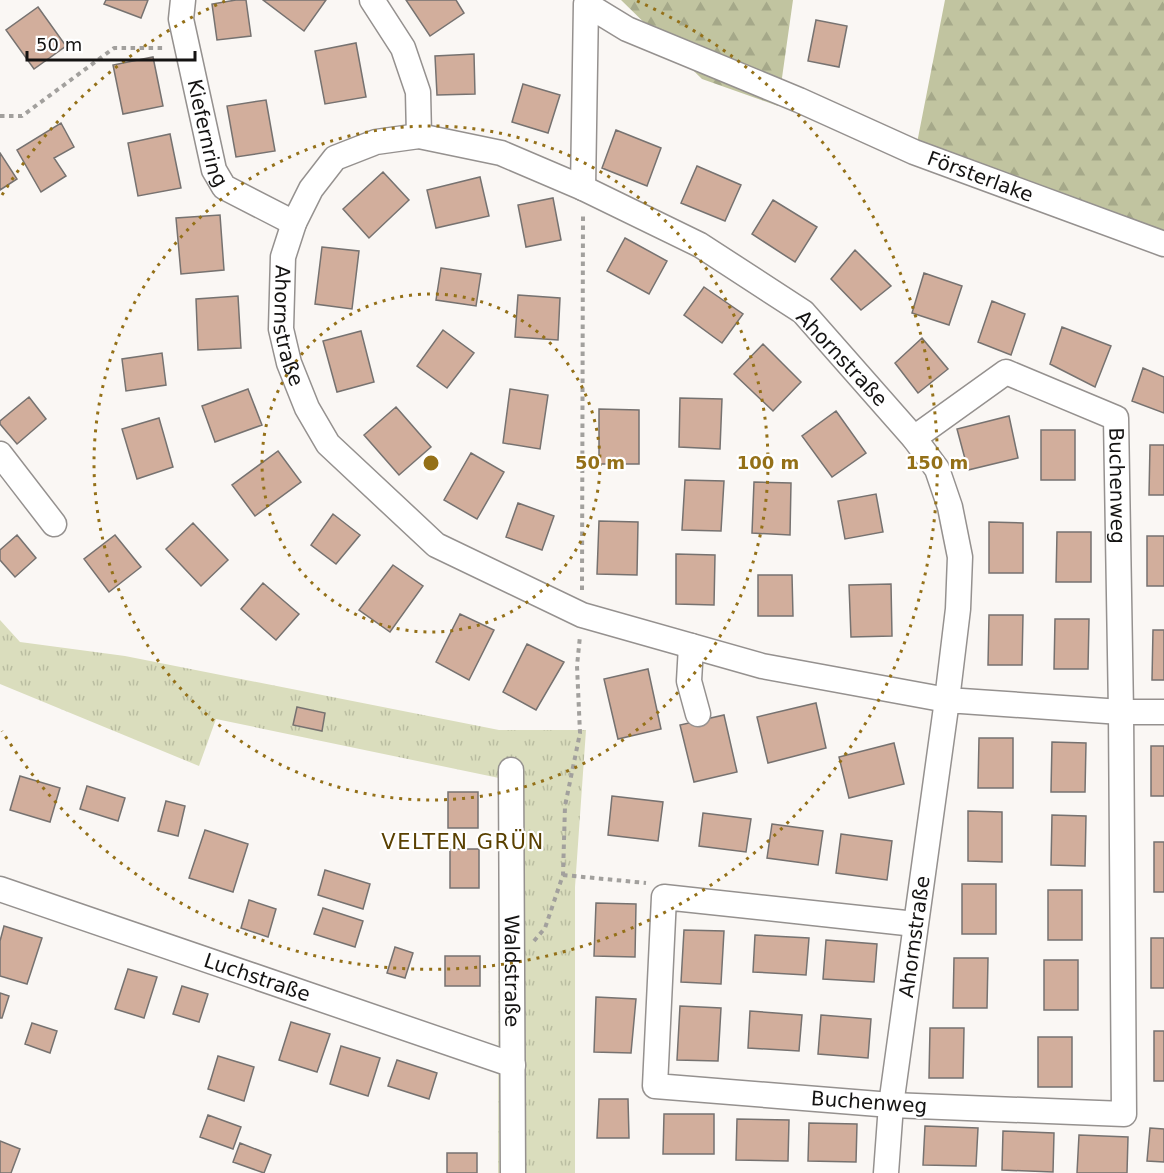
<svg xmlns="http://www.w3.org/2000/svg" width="1164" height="1173" viewBox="0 0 1164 1173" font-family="'DejaVu Sans',sans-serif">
<defs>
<pattern id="grass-tufts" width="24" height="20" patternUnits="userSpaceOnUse" patternTransform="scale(1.5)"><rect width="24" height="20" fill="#daddbd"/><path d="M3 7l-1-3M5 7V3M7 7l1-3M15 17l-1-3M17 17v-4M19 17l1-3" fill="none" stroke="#babda1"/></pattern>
<pattern id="forest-firs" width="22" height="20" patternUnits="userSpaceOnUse" patternTransform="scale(1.5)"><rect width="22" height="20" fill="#c1c4a0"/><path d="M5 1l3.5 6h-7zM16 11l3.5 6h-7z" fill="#a5a889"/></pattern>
</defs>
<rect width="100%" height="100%" fill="#faf7f4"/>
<path fill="url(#grass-tufts)" d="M 0,620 L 20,642 L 125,656 L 499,730 L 586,730 L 575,887 L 575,1173 L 498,1173 L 499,778 L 216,719 L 199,766 L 0,684 Z"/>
<path fill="url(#forest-firs)" d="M 621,0 L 793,0 L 778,106 L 702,79 Z
M 945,0 L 1164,0 L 1164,237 L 917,143 Z"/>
<path fill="#d2ae9c" stroke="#767270" stroke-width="1.5" d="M 106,0 L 148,0 L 141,18 L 104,4 Z
M 236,0 L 246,0 L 251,36 L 217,40 L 212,4 Z
M 263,0 L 326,0 L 304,31 Z
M 406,0 L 456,0 L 464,13 L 430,36 Z
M 38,7 L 66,46 L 34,69 L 6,30 Z
M 816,20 L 847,26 L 839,67 L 808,61 Z
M 356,43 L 366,97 L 325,104 L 315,51 Z
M 474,54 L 475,94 L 437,95 L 435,56 Z
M 153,57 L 163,106 L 123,114 L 113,65 Z
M 523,84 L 560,95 L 548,133 L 512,122 Z
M 266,100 L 275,151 L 236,157 L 227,106 Z
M 61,123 L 74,147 L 54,158 L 66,176 L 41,192 L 17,150 Z
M 616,130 L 661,148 L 647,186 L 602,168 Z
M 170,134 L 181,188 L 138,196 L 128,143 Z
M 0,153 L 17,179 L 0,190 Z
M 697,166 L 741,185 L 725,221 L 681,203 Z
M 383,172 L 409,200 L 369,238 L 343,209 Z
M 480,177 L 489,216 L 436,228 L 427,190 Z
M 553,198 L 561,240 L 526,247 L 518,205 Z
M 773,200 L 817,227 L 795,262 L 752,234 Z
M 220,215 L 224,270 L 181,274 L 176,218 Z
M 625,238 L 667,261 L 649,294 L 607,271 Z
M 322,247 L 359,251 L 352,309 L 315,304 Z
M 855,250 L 891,286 L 861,310 L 831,279 Z
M 441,268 L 481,274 L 476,306 L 436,300 Z
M 924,273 L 962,286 L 949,325 L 912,313 Z
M 704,287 L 743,314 L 722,343 L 684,315 Z
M 518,295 L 560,298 L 558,340 L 515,337 Z
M 238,296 L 241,348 L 198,350 L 196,299 Z
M 992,301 L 1025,314 L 1011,355 L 978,342 Z
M 1062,327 L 1111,346 L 1095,387 L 1050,364 Z
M 443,330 L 474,353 L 447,388 L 417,366 Z
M 361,331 L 374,382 L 337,392 L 323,341 Z
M 922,338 L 948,369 L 918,393 L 895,363 Z
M 763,344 L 801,382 L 773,411 L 734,374 Z
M 162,353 L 166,385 L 126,391 L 122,359 Z
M 1143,368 L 1164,377 L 1164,413 L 1132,401 Z
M 248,389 L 262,425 L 215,442 L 202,406 Z
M 510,389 L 548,395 L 540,449 L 503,443 Z
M 29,397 L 46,419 L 17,444 L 0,424 L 0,421 Z
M 680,398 L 722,399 L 720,449 L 679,447 Z
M 396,407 L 431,447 L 399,475 L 364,435 Z
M 599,409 L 639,410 L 639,464 L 599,464 Z
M 836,411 L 866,453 L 832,477 L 802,436 Z
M 1009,416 L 1018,458 L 968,470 L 957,429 Z
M 159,418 L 173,467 L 137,479 L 122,429 Z
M 1041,430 L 1075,430 L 1075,480 L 1041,480 Z
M 1150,445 L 1164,445 L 1164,495 L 1149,495 Z
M 278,451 L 301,482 L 255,516 L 232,485 Z
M 471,453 L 504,472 L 477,519 L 444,500 Z
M 685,480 L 724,481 L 721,531 L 682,530 Z
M 754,482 L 791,483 L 790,535 L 752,533 Z
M 876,494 L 883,532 L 845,539 L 838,501 Z
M 518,503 L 554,516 L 542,550 L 506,537 Z
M 333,514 L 360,535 L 336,564 L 311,545 Z
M 599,521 L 638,522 L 637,575 L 597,574 Z
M 989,522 L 1023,523 L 1023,573 L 989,573 Z
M 193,523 L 228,560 L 201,586 L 166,549 Z
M 1057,532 L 1091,532 L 1091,582 L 1056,582 Z
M 17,535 L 36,558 L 15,577 L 0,560 L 0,550 Z
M 115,535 L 141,567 L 109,592 L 84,559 Z
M 1147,536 L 1164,536 L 1164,586 L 1147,586 Z
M 676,554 L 715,555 L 714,605 L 676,604 Z
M 393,565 L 423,586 L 390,632 L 359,610 Z
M 758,575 L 792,575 L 793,616 L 758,616 Z
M 263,583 L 299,614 L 276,640 L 241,609 Z
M 891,584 L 892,636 L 851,637 L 849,585 Z
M 460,614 L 494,630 L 469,680 L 436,662 Z
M 989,615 L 1023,615 L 1022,665 L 988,665 Z
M 1055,619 L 1089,619 L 1088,669 L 1054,669 Z
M 1153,630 L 1164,630 L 1164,680 L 1152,680 Z
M 527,644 L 564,662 L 536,710 L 503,692 Z
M 648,669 L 661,729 L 618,739 L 604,679 Z
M 816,703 L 826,748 L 768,763 L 757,717 Z
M 297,707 L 325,713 L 322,731 L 293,725 Z
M 724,715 L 737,772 L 694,782 L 680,725 Z
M 979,738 L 1013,738 L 1013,788 L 978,788 Z
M 1052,742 L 1086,743 L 1085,792 L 1051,792 Z
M 894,743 L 904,784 L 849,798 L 839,757 Z
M 1151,746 L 1164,746 L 1164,796 L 1151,796 Z
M 20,776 L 60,788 L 50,822 L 10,810 Z
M 87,786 L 125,798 L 118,821 L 80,809 Z
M 448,792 L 478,792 L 478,828 L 448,828 Z
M 612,796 L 663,802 L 658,841 L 608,835 Z
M 166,801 L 185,806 L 178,836 L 158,831 Z
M 968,811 L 1002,812 L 1002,862 L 968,861 Z
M 703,813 L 751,819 L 746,852 L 699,846 Z
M 1052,815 L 1086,816 L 1085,866 L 1051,865 Z
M 772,824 L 823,831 L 818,865 L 767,858 Z
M 205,830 L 248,844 L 233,892 L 189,878 Z
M 841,834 L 892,841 L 887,880 L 836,873 Z
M 1154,842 L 1164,842 L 1164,892 L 1154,892 Z
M 450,849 L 479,849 L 479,888 L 450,888 Z
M 325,870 L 370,884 L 363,909 L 318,895 Z
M 962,884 L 996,884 L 996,934 L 962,934 Z
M 1048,890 L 1082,890 L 1082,940 L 1048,940 Z
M 249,900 L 276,909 L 268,937 L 241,928 Z
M 596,903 L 636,904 L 635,957 L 594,956 Z
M 323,908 L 363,921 L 355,947 L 314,934 Z
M 4,926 L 42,938 L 27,984 L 0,976 L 0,941 Z
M 684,930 L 724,931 L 721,984 L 681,982 Z
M 755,935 L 809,938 L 806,975 L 753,972 Z
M 1151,938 L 1164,938 L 1164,988 L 1151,988 Z
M 826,940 L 877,944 L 874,982 L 823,979 Z
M 395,947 L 413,953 L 405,978 L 387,973 Z
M 445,956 L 480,956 L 480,986 L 445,986 Z
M 954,958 L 988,958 L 987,1008 L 953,1008 Z
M 1044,960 L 1078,960 L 1078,1010 L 1044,1010 Z
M 128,969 L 157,977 L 144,1018 L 115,1009 Z
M 182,986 L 208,994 L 199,1022 L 173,1014 Z
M 0,993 L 9,996 L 2,1018 L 0,1018 Z
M 596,997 L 636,999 L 631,1053 L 594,1052 Z
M 680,1006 L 721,1008 L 718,1061 L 677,1060 Z
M 750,1011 L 802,1015 L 799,1051 L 748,1048 Z
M 821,1015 L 871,1019 L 868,1058 L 818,1054 Z
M 291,1022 L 330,1034 L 317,1072 L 279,1060 Z
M 32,1023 L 57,1031 L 50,1053 L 25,1044 Z
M 930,1028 L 964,1028 L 963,1078 L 929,1078 Z
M 1154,1031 L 1164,1031 L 1164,1081 L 1154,1081 Z
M 1038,1037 L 1072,1037 L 1072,1087 L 1038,1087 Z
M 341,1046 L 380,1058 L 368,1096 L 330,1084 Z
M 218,1056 L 254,1067 L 244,1101 L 208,1089 Z
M 397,1060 L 437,1073 L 429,1099 L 388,1086 Z
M 599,1099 L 628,1099 L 629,1138 L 597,1138 Z
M 664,1114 L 714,1114 L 714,1154 L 663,1154 Z
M 208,1115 L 241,1127 L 233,1149 L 200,1137 Z
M 737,1119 L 789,1120 L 788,1161 L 736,1160 Z
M 809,1123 L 857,1124 L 856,1162 L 808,1161 Z
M 925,1126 L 978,1128 L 976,1166 L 923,1165 Z
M 1150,1128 L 1164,1129 L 1164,1162 L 1147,1161 Z
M 1003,1131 L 1054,1133 L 1053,1172 L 1002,1170 Z
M 1079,1135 L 1128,1137 L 1127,1173 L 1077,1173 Z
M 0,1141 L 20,1149 L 11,1173 L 0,1173 Z
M 240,1143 L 271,1155 L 264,1173 L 233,1162 Z
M 447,1153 L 477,1153 L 477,1173 L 447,1173 Z"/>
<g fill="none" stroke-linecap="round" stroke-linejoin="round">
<defs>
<g id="minor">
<path id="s1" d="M 183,0 L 181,19 L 214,170 L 224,187 L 294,223"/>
<path d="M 372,0 L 403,48 L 418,92 L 419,136"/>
<path id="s2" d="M 583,188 L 586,4 L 627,29 L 799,100 L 914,152 L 1164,244"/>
<path id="s3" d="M 914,438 L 1006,372 L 1116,418 L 1121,712 L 1124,1114 L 891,1105 L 655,1086 L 664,897 L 915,924"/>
<path d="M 0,454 L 54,524"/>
<path d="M 691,646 L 689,681 L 698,714"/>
<path id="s4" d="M 511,770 L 513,1173"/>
<path id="s5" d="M 0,889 L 513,1065"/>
<path id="s6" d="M 886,1173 L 891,1105 L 947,700 L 958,609 L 960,557 L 950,507 L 937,469 L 914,438 L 803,312 L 700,245 L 583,188 L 501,153 L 419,136 L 376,142 L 335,158 L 311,189 L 294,223 L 283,257 L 281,329 L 289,363 L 307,408 L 328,444 L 436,545 L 582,615 L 762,666 L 947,700 L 1121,712 L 1164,712"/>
</g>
</defs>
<use href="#minor" stroke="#95918f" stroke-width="27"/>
<path stroke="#a2a09d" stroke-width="4" stroke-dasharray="4.5 4.5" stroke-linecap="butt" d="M 0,116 L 22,116 L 114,48 L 166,48
M 582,590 L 583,213
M 563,875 L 646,883
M 534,941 L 545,928 L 563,875 L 565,806 L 580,733 L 577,666 L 580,636"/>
<use href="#minor" stroke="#fff" stroke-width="24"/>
</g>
<g fill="none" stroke="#947018" stroke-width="3" stroke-dasharray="3 6">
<circle cx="431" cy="463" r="169"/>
<circle cx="431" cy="463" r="337"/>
<path d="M2 195A506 506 0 0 1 225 1M637 1A506 506 0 1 1 2 731"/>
</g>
<g text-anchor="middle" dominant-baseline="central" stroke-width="4.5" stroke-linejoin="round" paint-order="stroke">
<g font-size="20" fill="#141312" stroke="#fff">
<text stroke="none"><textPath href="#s1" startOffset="136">Kiefernring</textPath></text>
<text stroke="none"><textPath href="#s2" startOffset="615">Försterlake</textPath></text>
<text stroke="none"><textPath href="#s6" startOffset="1614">Ahornstraße</textPath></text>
<text transform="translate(842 358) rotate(47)">Ahornstraße</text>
<text stroke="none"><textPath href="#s3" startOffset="300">Buchenweg</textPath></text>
<text stroke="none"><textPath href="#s6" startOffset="238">Ahornstraße</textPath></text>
<text stroke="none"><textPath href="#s4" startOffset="201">Waldstraße</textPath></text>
<text stroke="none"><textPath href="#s5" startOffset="272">Luchstraße</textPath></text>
<text transform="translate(869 1102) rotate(4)">Buchenweg</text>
</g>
<g font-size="21" letter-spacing="1.5" fill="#594000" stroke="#fff">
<text x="463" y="842">VELTEN GRÜN</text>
</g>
</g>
<circle cx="431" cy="463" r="9" fill="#947018" stroke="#fff" stroke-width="3"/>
<g font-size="18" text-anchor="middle" font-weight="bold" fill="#947018" stroke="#fff" stroke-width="4.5" stroke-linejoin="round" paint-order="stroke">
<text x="600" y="469">50 m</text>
<text x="768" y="469">100 m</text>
<text x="937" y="469">150 m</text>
</g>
<path d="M27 51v9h168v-9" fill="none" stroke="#141312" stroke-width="3"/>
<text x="36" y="51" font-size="18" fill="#141312" stroke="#ffffff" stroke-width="4.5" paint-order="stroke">50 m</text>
</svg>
